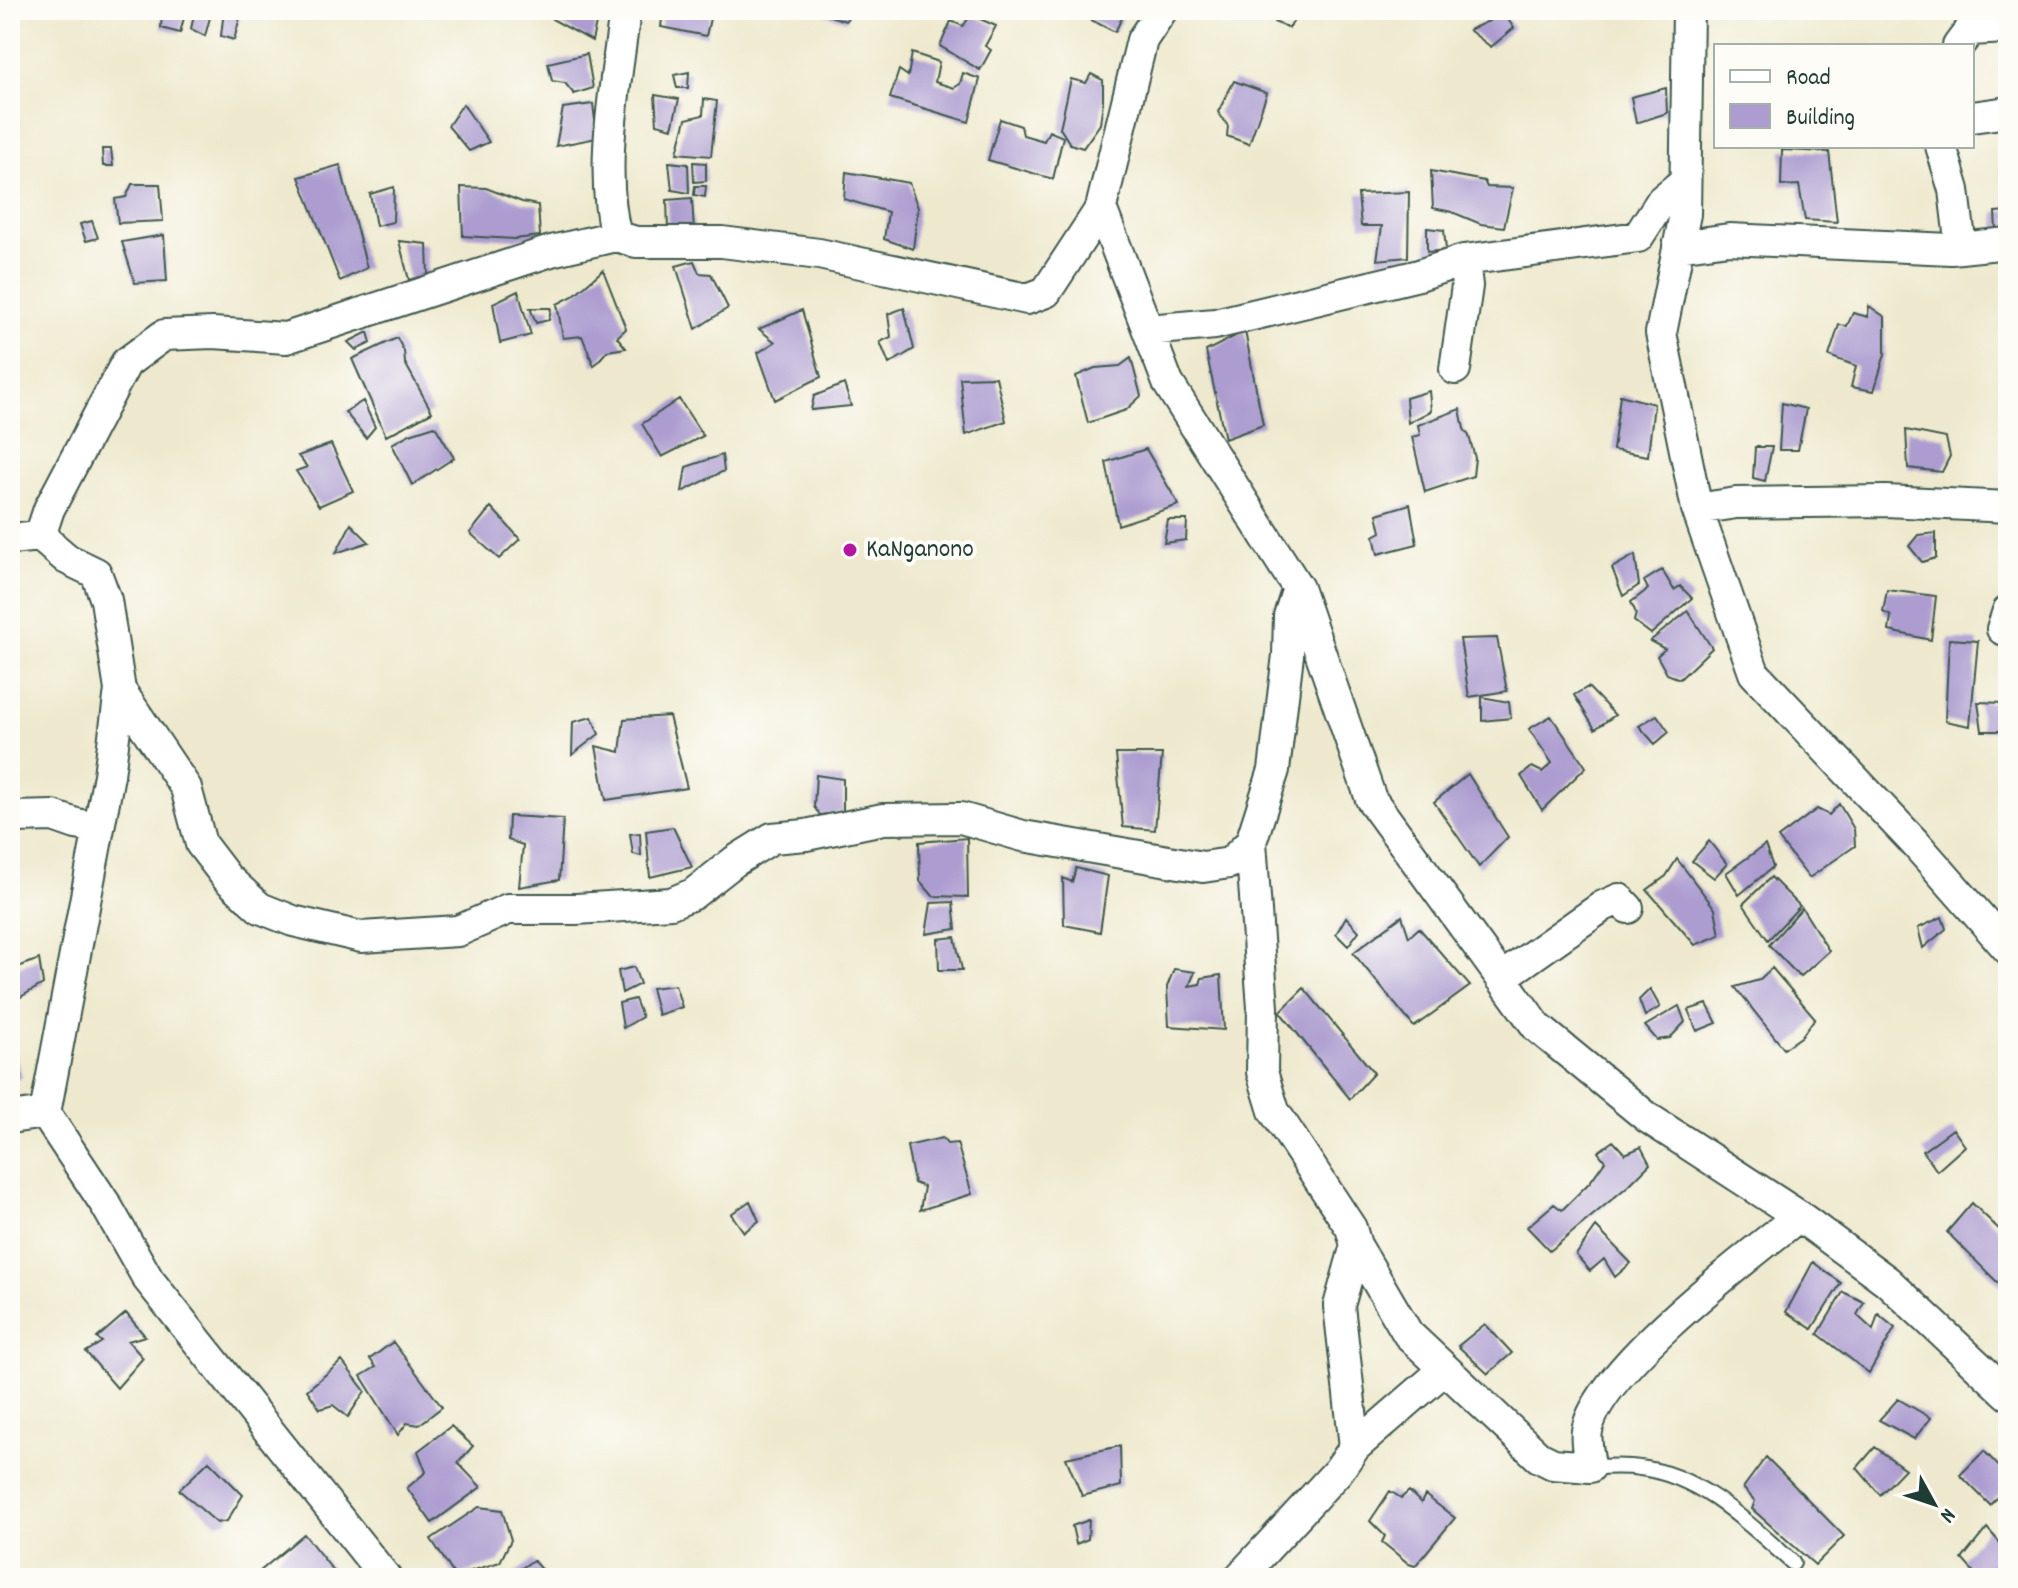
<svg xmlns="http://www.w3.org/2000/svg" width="2018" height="1588" viewBox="0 0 2018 1588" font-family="Dekko,sans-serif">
<rect width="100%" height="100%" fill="#fdfcf7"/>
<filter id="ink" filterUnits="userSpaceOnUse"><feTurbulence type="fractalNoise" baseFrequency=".0125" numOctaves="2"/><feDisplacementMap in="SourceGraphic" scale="16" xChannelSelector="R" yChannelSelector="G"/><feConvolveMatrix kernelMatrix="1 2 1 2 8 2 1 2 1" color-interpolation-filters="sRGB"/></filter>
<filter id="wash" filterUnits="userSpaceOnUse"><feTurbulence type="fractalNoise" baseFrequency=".006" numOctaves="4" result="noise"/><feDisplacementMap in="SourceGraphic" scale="32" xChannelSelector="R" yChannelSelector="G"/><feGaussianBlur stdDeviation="1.8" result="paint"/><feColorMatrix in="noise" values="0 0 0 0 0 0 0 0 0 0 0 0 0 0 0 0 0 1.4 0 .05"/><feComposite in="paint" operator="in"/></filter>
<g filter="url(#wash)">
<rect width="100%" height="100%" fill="#eee9ce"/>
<g id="blocks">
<path fill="#ac9cd0" d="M 162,10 L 186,10 L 180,33 L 161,28 Z
M 195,10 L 212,10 L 205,36 L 191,29 Z
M 224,10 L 242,10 L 234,40 L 221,36 Z
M 555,10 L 599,10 L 592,41 L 552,19 Z
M 663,10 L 712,10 L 706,36 L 661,27 Z
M 811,10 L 851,10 L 846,21 Z
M 1071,10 L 1126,10 L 1115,32 Z
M 1270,10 L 1301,10 L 1289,28 L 1274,22 L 1274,12 Z
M 1504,14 L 1514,28 L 1491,47 L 1469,30 Z
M 971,15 L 996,26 L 985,46 L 991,50 L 980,70 L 940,46 L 951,21 L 963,26 Z
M 912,53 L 939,62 L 935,82 L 954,88 L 960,84 L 963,73 L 980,79 L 969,122 L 890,98 L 899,70 L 908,76 Z
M 587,54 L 593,88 L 574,94 L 565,83 L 552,81 L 548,63 Z
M 689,72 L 688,88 L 677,88 L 674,75 Z
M 1091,74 L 1103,80 L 1103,102 L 1100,124 L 1083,148 L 1070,144 L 1060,128 L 1071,79 L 1086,83 Z
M 1234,81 L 1267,93 L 1249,144 L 1227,136 L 1228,126 L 1218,112 Z
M 1666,88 L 1667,113 L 1636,123 L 1631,97 Z
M 655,95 L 679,99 L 672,128 L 657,124 Z
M 704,99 L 717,101 L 711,156 L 677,153 L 686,119 L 703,115 Z
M 463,104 L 489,142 L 469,151 L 448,126 Z
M 593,104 L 597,138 L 556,146 L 563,108 Z
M 1000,119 L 1021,126 L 1023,135 L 1044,141 L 1049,131 L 1063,137 L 1053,179 L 988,160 Z
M 102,149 L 111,149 L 113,166 L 103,166 Z
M 1782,150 L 1829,152 L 1837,222 L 1805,220 L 1799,185 L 1781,186 Z
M 669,162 L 688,164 L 689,193 L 672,190 Z
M 693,162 L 706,163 L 706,181 L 694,182 Z
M 340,165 L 367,268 L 340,281 L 299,177 Z
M 1431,171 L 1484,181 L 1487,187 L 1513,188 L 1504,227 L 1481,224 L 1452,212 L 1433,208 Z
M 846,172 L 909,183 L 918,208 L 913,249 L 884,239 L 888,212 L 844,199 Z
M 132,184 L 160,184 L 163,221 L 118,223 L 115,199 L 126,197 Z
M 695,186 L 706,186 L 705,197 L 694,195 Z
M 394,187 L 393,222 L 376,226 L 370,194 Z
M 461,187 L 486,188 L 522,202 L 538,205 L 540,236 L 514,239 L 463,236 Z
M 1409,192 L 1408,257 L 1377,260 L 1382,226 L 1361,226 L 1358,194 Z
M 692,198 L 694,231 L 668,231 L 667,200 Z
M 2008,211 L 2008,230 L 1996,230 L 1995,212 Z
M 92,221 L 98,238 L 86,241 L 80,224 Z
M 1427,228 L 1444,230 L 1446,250 L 1427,252 Z
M 164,235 L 167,281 L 135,283 L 122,242 Z
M 399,241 L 427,244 L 428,275 L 409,280 Z
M 694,261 L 699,273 L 711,274 L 728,308 L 696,329 L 676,266 Z
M 603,270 L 626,329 L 617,337 L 626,348 L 607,351 L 594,366 L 582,336 L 563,338 L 557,304 L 573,296 Z
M 518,291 L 531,335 L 500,343 L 493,303 Z
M 1869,306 L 1885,317 L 1885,354 L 1874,391 L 1851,387 L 1856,366 L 1829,356 L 1839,325 L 1847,326 L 1853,313 L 1868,317 Z
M 530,308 L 551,308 L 549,320 L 536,323 Z
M 904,308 L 914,349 L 889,364 L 880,342 L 891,337 L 888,314 Z
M 802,310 L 821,377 L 775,400 L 758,353 L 775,342 L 759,329 Z
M 1245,331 L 1263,425 L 1225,439 L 1206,351 Z
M 368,332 L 371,343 L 356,350 L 348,342 Z
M 397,338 L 404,351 L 405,363 L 432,412 L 386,436 L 352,359 Z
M 1131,358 L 1141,396 L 1126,410 L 1088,423 L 1076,376 L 1095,368 L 1120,366 Z
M 996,377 L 1006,421 L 966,435 L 960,378 Z
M 844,384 L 851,406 L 811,410 L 814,396 Z
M 1429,391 L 1431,411 L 1408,423 L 1406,398 Z
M 1620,395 L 1654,404 L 1648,456 L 1613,450 Z
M 679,399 L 703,436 L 662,457 L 642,424 Z
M 363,401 L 375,427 L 366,438 L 345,412 Z
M 1782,403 L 1806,409 L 1798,450 L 1779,450 Z
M 1460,409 L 1464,429 L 1469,436 L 1475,458 L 1473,476 L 1425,492 L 1412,437 L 1420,435 L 1418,425 Z
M 435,426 L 454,458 L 412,485 L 392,444 L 410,434 Z
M 1906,430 L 1946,438 L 1950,456 L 1942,472 L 1908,468 Z
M 331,444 L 353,491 L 319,506 L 296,471 L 307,467 L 298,456 Z
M 1755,447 L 1772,447 L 1765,481 L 1753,478 Z
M 1146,449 L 1179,505 L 1118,525 L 1106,462 Z
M 722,455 L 724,471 L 682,492 L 686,467 Z
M 1410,504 L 1417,544 L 1378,554 L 1374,536 L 1381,532 L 1377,514 Z
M 491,507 L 520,539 L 499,559 L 470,533 Z
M 1168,520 L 1187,520 L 1186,540 L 1164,543 Z
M 351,524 L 369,542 L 336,553 Z
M 1936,533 L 1936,558 L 1922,562 L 1909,546 L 1918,535 Z
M 1635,555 L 1639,585 L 1623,596 L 1612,568 Z
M 1662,570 L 1674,590 L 1680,586 L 1692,598 L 1651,634 L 1634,621 L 1636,613 L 1631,602 L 1648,589 L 1644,581 Z
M 1887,590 L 1936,596 L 1931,640 L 1889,631 L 1891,616 L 1883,612 Z
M 1688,611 L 1712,648 L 1680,679 L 1667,674 L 1657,656 L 1665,649 L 1650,641 Z
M 1497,638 L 1507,691 L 1469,697 L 1460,639 Z
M 1949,639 L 1978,641 L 1970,726 L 1945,721 Z
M 1588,687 L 1615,715 L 1595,729 L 1574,695 Z
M 1482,697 L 1509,702 L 1511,718 L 1482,721 Z
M 1978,702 L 2003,703 L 2004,731 L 1982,731 Z
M 1657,715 L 1669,732 L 1655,744 L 1639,726 Z
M 669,716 L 687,788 L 606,800 L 596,746 L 620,752 L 624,719 Z
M 1551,716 L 1586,767 L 1542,810 L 1521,776 L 1532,767 L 1542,772 L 1552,763 L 1529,729 Z
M 592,717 L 599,734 L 572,755 L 573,722 Z
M 1116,754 L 1162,754 L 1155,830 L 1123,827 Z
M 1468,774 L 1508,837 L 1479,867 L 1434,802 Z
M 816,775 L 843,779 L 843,812 L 820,815 L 814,807 Z
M 1839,804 L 1854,829 L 1855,846 L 1809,878 L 1778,838 L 1817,809 L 1829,815 Z
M 509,816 L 563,819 L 559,880 L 519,887 L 523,845 L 508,840 Z
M 673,827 L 692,867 L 650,877 L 646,831 Z
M 640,833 L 641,856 L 633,854 L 630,834 Z
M 967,838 L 968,897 L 933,896 L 920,881 L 919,842 Z
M 1709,841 L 1727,864 L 1714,878 L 1692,861 Z
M 1765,845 L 1773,867 L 1739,895 L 1726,873 Z
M 1677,859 L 1715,909 L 1720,935 L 1695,945 L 1647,890 L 1666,876 Z
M 1076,868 L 1108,876 L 1100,932 L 1064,925 L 1063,878 L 1072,882 Z
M 1771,877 L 1800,906 L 1768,940 L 1743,904 Z
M 953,902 L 956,929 L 926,934 L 931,903 Z
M 1802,908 L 1829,951 L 1800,977 L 1769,945 Z
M 1402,916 L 1409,937 L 1419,928 L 1470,986 L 1414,1027 L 1353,953 Z
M 1346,917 L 1359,931 L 1348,946 L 1336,934 Z
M 1942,917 L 1946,929 L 1923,948 L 1918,928 Z
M 955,937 L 962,970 L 939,970 L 938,939 Z
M 39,959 L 43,984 L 10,1003 L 10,970 Z
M 634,967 L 640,984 L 622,993 L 618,971 Z
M 1772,968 L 1815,1018 L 1801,1037 L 1784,1049 L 1735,987 L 1759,980 Z
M 1174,969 L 1195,972 L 1189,986 L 1200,984 L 1202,978 L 1221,975 L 1224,1030 L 1169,1026 L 1167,987 Z
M 675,985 L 682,1007 L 658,1015 L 651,988 Z
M 1304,988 L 1374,1073 L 1350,1099 L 1280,1012 Z
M 1650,989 L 1660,1007 L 1645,1016 L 1639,1000 Z
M 635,999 L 642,1017 L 623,1028 L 619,1003 Z
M 1707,1004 L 1717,1023 L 1697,1031 L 1688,1010 Z
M 1679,1006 L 1685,1022 L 1670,1038 L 1657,1040 L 1645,1026 Z
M 10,1040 L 22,1077 L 10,1082 Z
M 1953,1129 L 1965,1146 L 1937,1171 L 1923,1151 Z
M 942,1138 L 947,1144 L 957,1143 L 972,1194 L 920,1210 L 924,1187 L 914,1183 L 907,1146 Z
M 1613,1141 L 1625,1154 L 1641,1147 L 1650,1164 L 1628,1186 L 1550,1251 L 1527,1227 L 1554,1204 L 1562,1210 L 1590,1182 L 1605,1161 L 1598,1152 Z
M 750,1201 L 759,1221 L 744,1232 L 731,1214 Z
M 1972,1203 L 2008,1238 L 2008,1281 L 2002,1287 L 1947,1232 Z
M 1596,1227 L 1631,1263 L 1615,1277 L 1604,1259 L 1590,1271 L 1576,1255 Z
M 1813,1262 L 1841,1283 L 1812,1329 L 1786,1312 Z
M 1843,1292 L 1864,1302 L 1857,1315 L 1873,1330 L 1878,1314 L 1895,1328 L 1869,1373 L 1818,1334 Z
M 126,1313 L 145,1336 L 128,1341 L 143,1358 L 117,1388 L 86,1352 L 102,1342 L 97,1338 Z
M 1485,1324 L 1512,1353 L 1488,1374 L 1458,1346 Z
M 393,1342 L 442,1407 L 419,1425 L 407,1423 L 398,1435 L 361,1376 L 376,1367 L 370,1359 Z
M 342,1361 L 365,1391 L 348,1417 L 333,1405 L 320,1409 L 307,1390 Z
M 1898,1399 L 1931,1418 L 1914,1439 L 1879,1420 Z
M 451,1426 L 473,1446 L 458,1463 L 481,1487 L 432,1523 L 407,1488 L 426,1472 L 418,1451 Z
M 1120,1446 L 1121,1486 L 1082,1496 L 1066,1458 Z
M 1875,1447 L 1905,1469 L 1880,1495 L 1857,1468 Z
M 1984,1451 L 2008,1476 L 2008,1486 L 1990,1505 L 1960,1475 Z
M 1766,1457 L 1844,1536 L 1815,1565 L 1752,1509 L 1755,1501 L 1743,1488 Z
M 209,1461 L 243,1495 L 227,1521 L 217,1523 L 179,1490 Z
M 1390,1491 L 1401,1498 L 1409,1491 L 1421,1503 L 1425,1495 L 1455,1518 L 1415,1566 L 1409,1564 L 1382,1542 L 1385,1536 L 1370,1521 Z
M 479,1507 L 502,1510 L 511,1540 L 500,1562 L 455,1576 L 431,1539 Z
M 1089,1520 L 1088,1539 L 1076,1544 L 1072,1526 Z
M 1987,1528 L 2008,1552 L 2008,1562 L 1995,1578 L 1979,1578 L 1962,1559 Z
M 304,1534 L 339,1578 L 252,1578 Z
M 533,1560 L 548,1578 L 508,1578 Z"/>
</g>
</g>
<g filter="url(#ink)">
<use href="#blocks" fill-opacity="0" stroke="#3e574b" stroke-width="2"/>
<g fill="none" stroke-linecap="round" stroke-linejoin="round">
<defs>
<path id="service" d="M 1590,1467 C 1606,1467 1624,1465 1640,1468 C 1701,1475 1749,1524 1793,1563"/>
<path id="minor" d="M 625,10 C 617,80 598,167 616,236 L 636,242 L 722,242 L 819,254 L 1027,299 L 1046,292 L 1101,208
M 1162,10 L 1142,40 L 1101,208 L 1168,383 L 1298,588 L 1371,799 L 1537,1027 L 1648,1118 L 1799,1216 L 1887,1281 L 2008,1394
M 1688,10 L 1685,214 L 1661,333 L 1697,509 L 1754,673 L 1915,843 L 2008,949
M 1958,46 L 1970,30 L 2008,28
M 1972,117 L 2008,112
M 1941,146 L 1954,190 L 1961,248
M 1678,246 L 1729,239 L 1951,249 L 2008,243
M 1148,330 L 1215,324 L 1419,275 L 1464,260 L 1638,237 L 1662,200 L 1685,181
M 1455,369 L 1467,286 L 1464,260
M 1697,509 L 1736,503 L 1886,501 L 2008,507
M 40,536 L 49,509 L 126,363 L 164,335 L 213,333 L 286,338 L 551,251 L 616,236
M 10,539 L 40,536 L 67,559 L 96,573 L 106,600 L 120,690 L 109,775 L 45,1113 L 106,1205 L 148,1279 L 386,1578
M 2002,629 L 2008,611
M 120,690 L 186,788 L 201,844 L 227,878 L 260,908 L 293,921 L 361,937 L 458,931 L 508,909 L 576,909 L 671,903 L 693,894 L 735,861 L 772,838 L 806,835 L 883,819 L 961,818 L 1023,836 L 1203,867 L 1230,863 L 1251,842
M 10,820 L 14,817 L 53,816 L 76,824 L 99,828
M 1501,978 L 1603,906 L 1619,899 L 1628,908
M 10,1118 L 45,1113
M 1356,1245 L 1408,1334 L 1539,1457 L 1553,1464 L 1590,1467 C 1589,1456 1585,1441 1587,1431 C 1597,1370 1749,1256 1799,1216
M 1355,1447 L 1445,1369
M 1239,1578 L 1338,1471 L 1355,1447 L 1339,1306 L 1356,1245 L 1351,1228 L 1274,1111 L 1262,1072 L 1263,1008 L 1251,842 L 1274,770 L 1288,655 L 1289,616 L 1298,588"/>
</defs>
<use href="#service" stroke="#3e574b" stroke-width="18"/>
<use href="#minor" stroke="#3e574b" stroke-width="34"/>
<use href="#service" stroke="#fff" stroke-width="14"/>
<use href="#minor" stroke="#fff" stroke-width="30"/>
</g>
</g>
<circle fill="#b5179e" stroke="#fdfcf7" stroke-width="3" cx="850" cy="550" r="8"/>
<g text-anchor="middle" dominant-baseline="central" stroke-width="8" stroke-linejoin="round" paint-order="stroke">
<g font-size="26" fill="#1f3d34" stroke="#fdfcf7" text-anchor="start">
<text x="866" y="550">KaNganono</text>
</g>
</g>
<rect width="2018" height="1588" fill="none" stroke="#fdfcf7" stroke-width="40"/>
<rect x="1714" y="44" width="260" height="104" fill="#fdfcf7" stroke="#a4b0a9" stroke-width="2"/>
<rect x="1730" y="70" width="40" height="12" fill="#ffffff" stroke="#a4b0a9" stroke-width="2"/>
<text x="1786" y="84" font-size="24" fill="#1f3d34">Road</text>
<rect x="1730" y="104" width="40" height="24" fill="#ac9cd0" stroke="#a4b0a9" stroke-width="2"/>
<text x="1786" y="124" font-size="24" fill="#1f3d34">Building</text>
<g transform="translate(1934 1504) rotate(130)" stroke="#fdfcf7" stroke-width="6" paint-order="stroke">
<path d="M0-6L14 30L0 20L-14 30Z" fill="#1f3d34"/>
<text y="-12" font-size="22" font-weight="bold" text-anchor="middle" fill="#1f3d34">N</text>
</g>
</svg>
